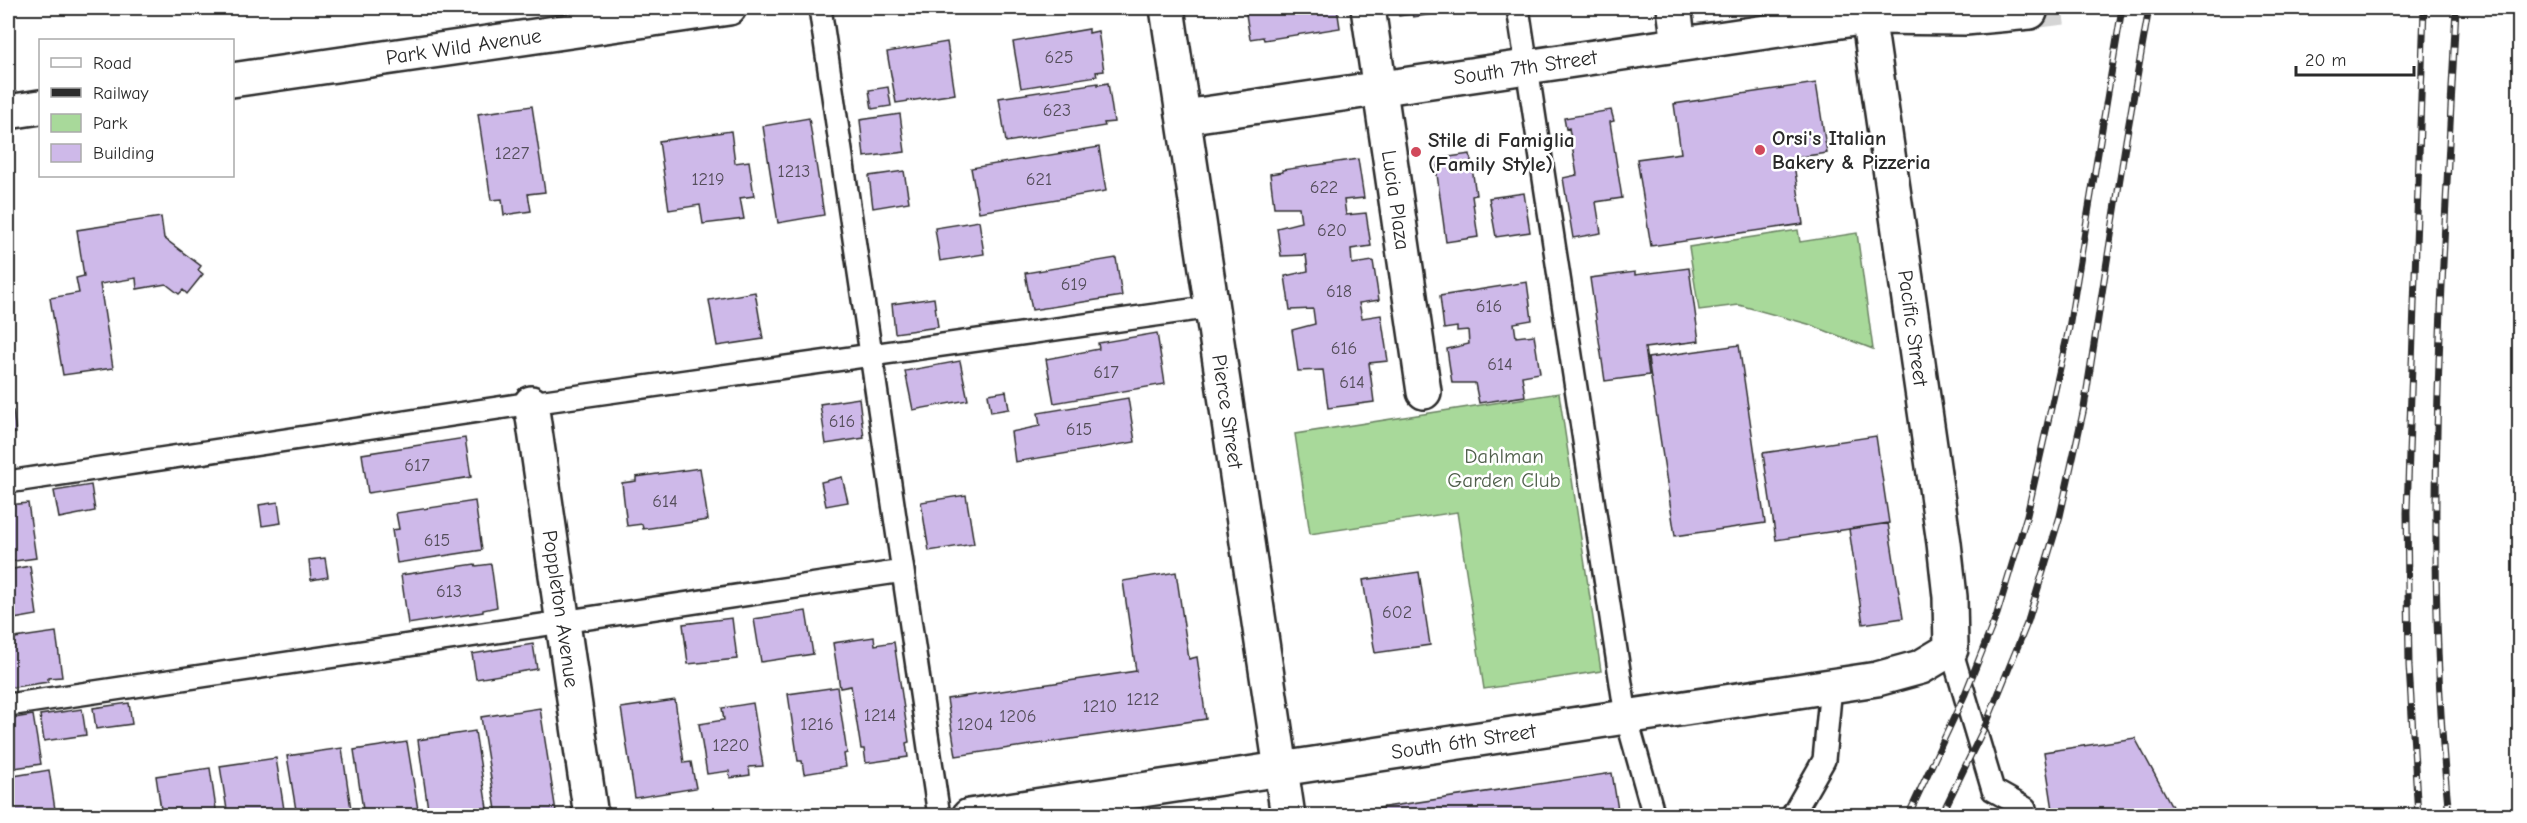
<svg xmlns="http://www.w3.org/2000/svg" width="2527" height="823" viewBox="0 0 2527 823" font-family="'Comic Neue',sans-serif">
<rect width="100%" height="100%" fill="#fff"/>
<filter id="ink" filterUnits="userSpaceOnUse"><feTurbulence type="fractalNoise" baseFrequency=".0167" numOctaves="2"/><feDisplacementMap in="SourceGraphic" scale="12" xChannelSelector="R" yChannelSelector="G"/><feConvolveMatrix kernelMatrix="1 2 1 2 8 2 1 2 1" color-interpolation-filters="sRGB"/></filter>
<g filter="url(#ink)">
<path fill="#a8d99a" stroke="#6a8262" stroke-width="1.5" d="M 1798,230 L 1800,242 L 1857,233 L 1873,349 L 1808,324 L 1739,305 L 1699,310 L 1689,247 Z
M 1559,393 L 1601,671 L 1484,689 L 1457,512 L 1310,534 L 1295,434 Z"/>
<path fill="#ceb9e9" stroke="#2b2b2b" stroke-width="1.5" d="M 1245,8 L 1337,8 L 1340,28 L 1264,40 L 1263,37 L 1250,39 Z
M 1397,8 L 1477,8 L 1413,17 L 1412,14 L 1399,16 Z
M 1089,29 L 1089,33 L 1098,31 L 1104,71 L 1096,72 L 1097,76 L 1021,88 L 1013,42 Z
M 947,42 L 955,94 L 896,103 L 887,52 Z
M 1098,83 L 1098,85 L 1108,83 L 1114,122 L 1104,123 L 1105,126 L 1006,142 L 999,98 Z
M 1816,83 L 1827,153 L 1793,158 L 1803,224 L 1651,246 L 1637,159 L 1681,153 L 1674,104 Z
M 888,87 L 891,106 L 872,109 L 869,90 Z
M 532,106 L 545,192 L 528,194 L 531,211 L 504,215 L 502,199 L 491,200 L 478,114 Z
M 1611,110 L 1614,121 L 1610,122 L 1622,198 L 1596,202 L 1601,233 L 1573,238 L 1563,178 L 1577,175 L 1569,128 L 1566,129 L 1564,118 Z
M 900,114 L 905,152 L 864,157 L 860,120 Z
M 809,118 L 824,215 L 778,223 L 763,126 Z
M 731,131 L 735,163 L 749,161 L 754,196 L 740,198 L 744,219 L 703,224 L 700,205 L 669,210 L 659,141 Z
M 1099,147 L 1106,191 L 979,212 L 971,168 Z
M 1470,154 L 1476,195 L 1472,196 L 1478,237 L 1446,242 L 1435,159 Z
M 1358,159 L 1364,198 L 1344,200 L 1346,215 L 1366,213 L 1371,246 L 1351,249 L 1352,264 L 1373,261 L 1379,300 L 1359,303 L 1362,318 L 1381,315 L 1388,361 L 1369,363 L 1374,402 L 1328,408 L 1323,370 L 1298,371 L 1292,330 L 1315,324 L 1313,309 L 1290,310 L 1285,276 L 1308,271 L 1306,255 L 1281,256 L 1277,228 L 1301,222 L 1299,207 L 1274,207 L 1270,174 L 1283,172 L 1282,170 Z
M 904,171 L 909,202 L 873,208 L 869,176 Z
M 1524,193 L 1530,232 L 1496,237 L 1489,198 Z
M 161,217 L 164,238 L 201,266 L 198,270 L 203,274 L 187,294 L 183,290 L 179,294 L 166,284 L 137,289 L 136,278 L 100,284 L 113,368 L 63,375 L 50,298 L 79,293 L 76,278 L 84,276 L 77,230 Z
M 979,221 L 984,254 L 940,261 L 935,228 Z
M 1116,258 L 1122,296 L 1032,310 L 1025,273 Z
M 1689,268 L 1699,341 L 1645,348 L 1649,375 L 1605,381 L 1590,278 L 1635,272 L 1635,275 Z
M 1527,282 L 1532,320 L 1514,323 L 1516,337 L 1534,335 L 1540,373 L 1522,376 L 1525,396 L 1479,403 L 1475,383 L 1452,383 L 1447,349 L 1469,344 L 1468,330 L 1457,331 L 1457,327 L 1444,329 L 1440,296 Z
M 755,292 L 763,339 L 717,346 L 709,300 Z
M 934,298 L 938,327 L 895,333 L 892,304 Z
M 1157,333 L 1165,384 L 1054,403 L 1046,359 L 1099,349 L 1098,343 Z
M 1739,345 L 1765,523 L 1675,536 L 1648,358 Z
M 960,361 L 968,400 L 913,410 L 905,371 Z
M 1006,391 L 1009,409 L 991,412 L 988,394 Z
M 859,398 L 864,438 L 826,444 L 820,404 Z
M 1128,398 L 1135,442 L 1015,462 L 1011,432 L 1040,426 L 1038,413 Z
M 13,411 L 16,433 L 9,434 L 11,446 L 8,446 L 8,412 Z
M 1876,436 L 1889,523 L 1776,540 L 1763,453 Z
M 465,438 L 471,477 L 368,493 L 362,454 Z
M 700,468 L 708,520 L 643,529 L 642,524 L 627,526 L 622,483 L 636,481 L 636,477 Z
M 842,477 L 848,502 L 826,506 L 821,482 Z
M 91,485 L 95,511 L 59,518 L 54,491 Z
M 966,495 L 974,544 L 929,551 L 921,502 Z
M 475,501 L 482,550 L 397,563 L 392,530 L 399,529 L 396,513 Z
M 278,502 L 281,523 L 262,526 L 259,505 Z
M 28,503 L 36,558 L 8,562 L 8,505 Z
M 1888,523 L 1903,618 L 1863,624 L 1849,529 Z
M 325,558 L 328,577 L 311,580 L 309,560 Z
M 475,564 L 476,566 L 491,564 L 497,607 L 483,610 L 483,612 L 408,624 L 401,575 Z
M 30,566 L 37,615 L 8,620 L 8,570 Z
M 1176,572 L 1189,659 L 1197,657 L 1206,719 L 956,756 L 947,699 L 1136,671 L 1123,581 Z
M 1419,572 L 1430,645 L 1375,653 L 1363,580 Z
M 806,611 L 813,654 L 761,662 L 754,619 Z
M 732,618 L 737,659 L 688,664 L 683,624 Z
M 56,632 L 62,677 L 48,678 L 48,682 L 8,688 L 8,639 Z
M 874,637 L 875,645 L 894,642 L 909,742 L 906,743 L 908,757 L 866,763 L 864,749 L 861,749 L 851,686 L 840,688 L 833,643 Z
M 533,644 L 537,669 L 476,679 L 472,654 Z
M 837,687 L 847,753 L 844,754 L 846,767 L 804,774 L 802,761 L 798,761 L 788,694 Z
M 675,700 L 684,763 L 691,762 L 696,788 L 635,798 L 621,708 Z
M 129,703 L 132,724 L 96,729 L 93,708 Z
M 753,703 L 763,766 L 749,767 L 750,775 L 730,778 L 729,771 L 707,774 L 699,724 L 724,720 L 722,708 Z
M 540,708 L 556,812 L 533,816 L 497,816 L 481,717 Z
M 82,709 L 86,735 L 44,741 L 40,715 Z
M 33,715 L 41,764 L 8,769 L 8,719 Z
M 475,731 L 487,808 L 460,812 L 460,816 L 429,816 L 418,740 Z
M 2135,738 L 2177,816 L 2054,816 L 2044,752 Z
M 407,742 L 419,816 L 364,816 L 354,750 Z
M 342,748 L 352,816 L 297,816 L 287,756 Z
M 276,758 L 285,816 L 228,816 L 220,766 Z
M 210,768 L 217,816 L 162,816 L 156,776 Z
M 49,770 L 56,816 L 8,816 L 8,777 Z
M 1612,773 L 1619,816 L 1380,816 L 1379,808 Z"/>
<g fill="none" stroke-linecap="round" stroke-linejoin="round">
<path stroke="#d5d5d5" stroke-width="33" stroke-dasharray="33 16" stroke-linecap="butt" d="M 2030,12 L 2063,8"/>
<defs>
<path id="lane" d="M 820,8 L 939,816
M 1518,8 L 1626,716 L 1654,816
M 8,482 L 531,403 L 1212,307
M 1951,649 L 1993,790 L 2025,808 L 2026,816
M 8,705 L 903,571
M 1792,816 L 1824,760 L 1831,686"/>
<g id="street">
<path id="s1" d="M 1167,8 L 1288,816"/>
<path id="s2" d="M 1368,8 L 1424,392"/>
<path d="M 1674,8 L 1679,44"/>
<path id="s3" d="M 232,80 L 729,8"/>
<path d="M 8,112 L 40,107"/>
<path id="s4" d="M 1184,117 L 1868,17"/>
<path id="s5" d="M 531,403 L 591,816"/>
</g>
<g id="secondary">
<path d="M 1868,17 L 1965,18 L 2030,12"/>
<path id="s6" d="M 969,816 L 1877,679 L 1921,667 L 1951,649 L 1950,597 L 1944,543 L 1867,8"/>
</g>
</defs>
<use href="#lane" stroke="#2b2b2b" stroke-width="26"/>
<use href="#street" stroke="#2b2b2b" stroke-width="38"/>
<use href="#secondary" stroke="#2b2b2b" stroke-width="38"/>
<use href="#lane" stroke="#fff" stroke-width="21"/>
<use href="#street" stroke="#fff" stroke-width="33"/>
<use href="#secondary" stroke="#fff" stroke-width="33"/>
<defs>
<path id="rail" d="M 1908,816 L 1965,694 L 1997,614 L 2027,515 L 2069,328 L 2122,8
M 1941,816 L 1987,722 L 2028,621 L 2060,516 L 2084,408 L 2126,140 L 2149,8
M 2418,816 L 2409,666 L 2407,513 L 2424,8
M 2449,816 C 2422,547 2443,276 2456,8"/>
</defs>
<use href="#rail" stroke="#2b2b2b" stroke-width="7"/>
<use href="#rail" stroke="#fff" stroke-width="4.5" stroke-dasharray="14" stroke-linecap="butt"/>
</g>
</g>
<g fill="#d1495b" stroke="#fff" stroke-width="2">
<circle cx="1760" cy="150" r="6"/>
<circle cx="1416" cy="152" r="6"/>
</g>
<g text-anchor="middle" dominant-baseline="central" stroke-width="5" stroke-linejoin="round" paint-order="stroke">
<g font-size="18" fill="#544e5a">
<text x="1059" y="57">625</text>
<text x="1057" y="110">623</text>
<text x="512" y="153">1227</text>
<text x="794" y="171">1213</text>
<text x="708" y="179">1219</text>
<text x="1039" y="179">621</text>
<text x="1324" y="187">622</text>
<text x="1332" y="230">620</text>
<text x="1074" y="284">619</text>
<text x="1339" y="291">618</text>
<text x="1489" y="306">616</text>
<text x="1344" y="348">616</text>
<text x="1500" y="364">614</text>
<text x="1106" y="372">617</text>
<text x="1352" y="382">614</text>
<text x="842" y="421">616</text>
<text x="1079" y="429">615</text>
<text x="417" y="465">617</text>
<text x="665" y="501">614</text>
<text x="437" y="540">615</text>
<text x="449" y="591">613</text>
<text x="1397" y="612">602</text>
<text x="1143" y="699">1212</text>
<text x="1100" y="706">1210</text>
<text x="880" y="715">1214</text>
<text x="1018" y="716">1206</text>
<text x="817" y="724">1216</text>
<text x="975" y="724">1204</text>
<text x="731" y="745">1220</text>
</g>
<g font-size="21" fill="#2b2b2b" stroke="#fff">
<text stroke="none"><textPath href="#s3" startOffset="234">Park Wild Avenue</textPath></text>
<text stroke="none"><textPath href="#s4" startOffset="345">South 7th Street</textPath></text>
<text stroke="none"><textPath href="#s2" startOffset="194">Lucia Plaza</textPath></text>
<text transform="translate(1913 328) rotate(82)">Pacific Street</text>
<text stroke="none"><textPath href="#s1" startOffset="408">Pierce Street</textPath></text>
<text stroke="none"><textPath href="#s5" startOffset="208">Poppleton Avenue</textPath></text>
<text stroke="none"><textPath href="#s6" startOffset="500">South 6th Street</textPath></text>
</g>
<g font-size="21" font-weight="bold" fill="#2b2b2b" stroke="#fff" text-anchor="start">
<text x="1772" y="138">Orsi's Italian<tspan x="1772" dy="24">Bakery &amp; Pizzeria</tspan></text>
<text x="1428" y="140">Stile di Famiglia<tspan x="1428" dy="24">(Family Style)</tspan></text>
</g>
<g font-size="21" fill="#505f4c" stroke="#fff">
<text x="1504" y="456">Dahlman<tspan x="1504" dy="24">Garden Club</tspan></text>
</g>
</g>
<rect width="2527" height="823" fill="none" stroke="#fff" stroke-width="30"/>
<rect x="15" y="15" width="2497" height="793" fill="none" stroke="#2b2b2b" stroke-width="2" filter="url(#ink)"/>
<rect x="39" y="39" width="195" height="138" fill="#ffffff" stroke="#aaaaaa" stroke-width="1.5"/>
<rect x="51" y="58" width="30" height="9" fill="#ffffff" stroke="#aaaaaa" stroke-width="1.5"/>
<text x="93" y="69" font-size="18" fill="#2b2b2b">Road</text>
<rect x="51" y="88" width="30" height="9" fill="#2b2b2b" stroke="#aaaaaa" stroke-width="1.5"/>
<text x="93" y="99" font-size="18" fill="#2b2b2b">Railway</text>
<rect x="51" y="114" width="30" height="18" fill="#a8d99a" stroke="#aaaaaa" stroke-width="1.5"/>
<text x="93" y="129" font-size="18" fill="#2b2b2b">Park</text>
<rect x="51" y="144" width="30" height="18" fill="#ceb9e9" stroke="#aaaaaa" stroke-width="1.5"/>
<text x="93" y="159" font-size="18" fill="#2b2b2b">Building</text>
<path d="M2296 66v9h118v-9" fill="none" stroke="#2b2b2b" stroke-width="3"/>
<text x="2305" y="66" font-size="18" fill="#2b2b2b" stroke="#ffffff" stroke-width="4.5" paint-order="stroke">20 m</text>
</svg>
